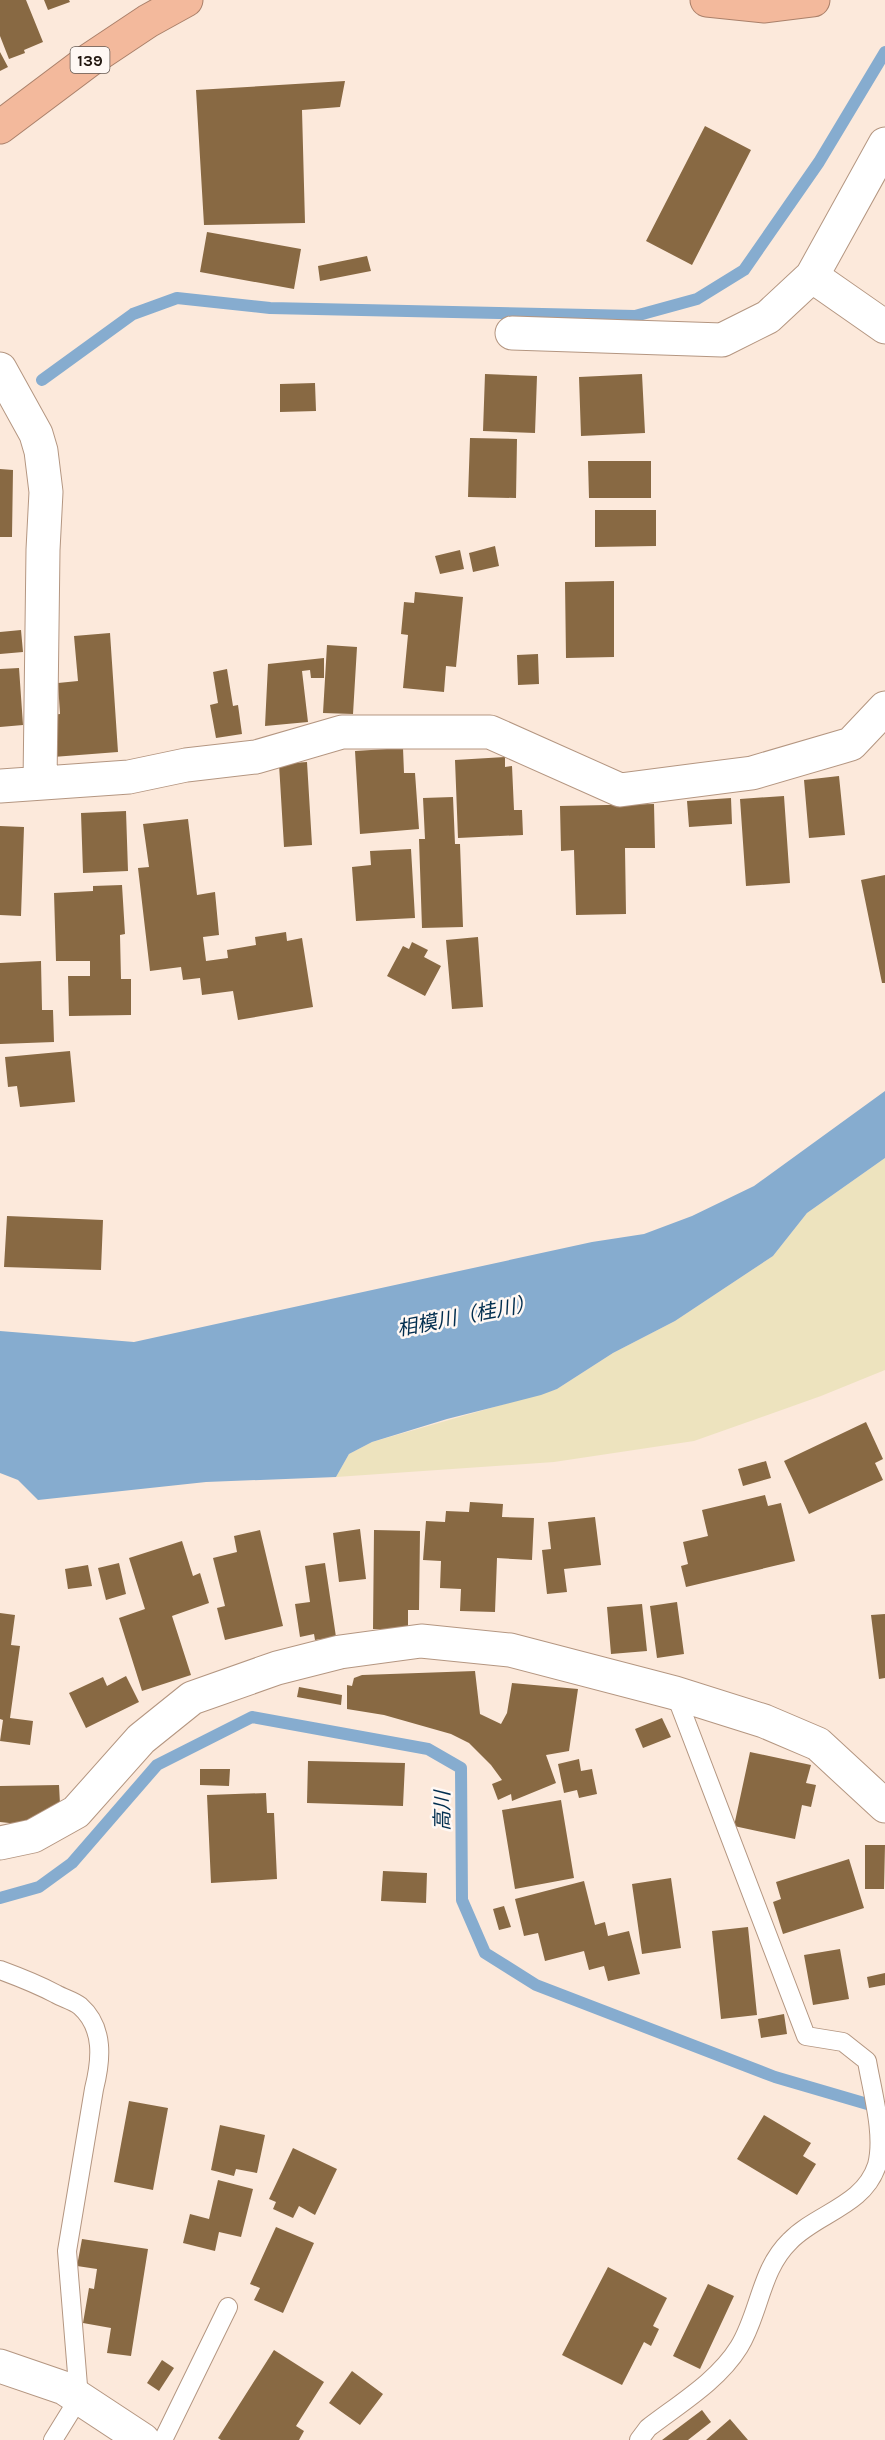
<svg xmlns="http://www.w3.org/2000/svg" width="885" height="2440" viewBox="0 0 885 2440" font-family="Karla,'Noto Sans JP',sans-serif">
<rect width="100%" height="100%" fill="#fce9db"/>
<path fill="#ede3be" d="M 885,1158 L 885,1370 L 821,1396 L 694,1441 L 554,1462 L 336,1477 L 349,1454 L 372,1442 L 557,1389 L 613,1353 L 675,1321 L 773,1256 L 807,1213 Z"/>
<path fill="#86accf" d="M 885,1091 L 885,1158 L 807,1213 L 773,1256 L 675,1321 L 613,1353 L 557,1389 L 541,1395 L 447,1419 L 372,1442 L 349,1454 L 336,1477 L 206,1482 L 38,1500 L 18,1480 L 0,1473 L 0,1331 L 134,1342 L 592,1242 L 644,1234 L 692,1216 L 754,1186 Z"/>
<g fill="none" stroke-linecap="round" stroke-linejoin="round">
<path stroke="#86accf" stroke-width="12" d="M 42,380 L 133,314 L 177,298 L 270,308 L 635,316 L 697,299 L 744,270 L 819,162 L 885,52
M 0,1898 L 39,1887 L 72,1863 L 157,1765 L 252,1717 L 428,1749 L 461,1768 L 462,1900 L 485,1953 L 536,1985 L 775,2077 L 881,2108"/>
</g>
<path fill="#886943" d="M 0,0 L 26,0 L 43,42 L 24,50 L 25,53 L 9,59 L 0,36 Z
M 44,0 L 69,0 L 70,2 L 48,10 Z
M 0,52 L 8,67 L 0,71 Z
M 345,81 L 340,107 L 302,110 L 305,223 L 204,225 L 196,90 Z
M 705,126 L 751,150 L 692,265 L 646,241 Z
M 207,232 L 301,249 L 294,289 L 200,272 Z
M 367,256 L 371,271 L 320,281 L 318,266 Z
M 485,374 L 537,376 L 535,433 L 483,431 Z
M 642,374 L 645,433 L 581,436 L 579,377 Z
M 315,383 L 316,411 L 280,412 L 280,384 Z
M 470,438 L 517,439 L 516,498 L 468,497 Z
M 588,461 L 651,461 L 651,498 L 589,498 Z
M 0,469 L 13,470 L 12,537 L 0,537 Z
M 595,510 L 656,510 L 656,546 L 595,547 Z
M 495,546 L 499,566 L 473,572 L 469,553 Z
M 460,550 L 464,569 L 440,574 L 435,556 Z
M 614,581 L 614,657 L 566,658 L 565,582 Z
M 415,592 L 463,597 L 456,667 L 446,666 L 444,692 L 403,688 L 408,635 L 401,634 L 404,602 L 414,603 Z
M 21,630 L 23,652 L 0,654 L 0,632 Z
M 110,633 L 118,752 L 53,757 L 51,715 L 60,714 L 58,683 L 78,681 L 74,636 Z
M 327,645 L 357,647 L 353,714 L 323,713 Z
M 538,654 L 539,684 L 518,685 L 517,655 Z
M 324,658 L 324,678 L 311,678 L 310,670 L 302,671 L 308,722 L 265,726 L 268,664 Z
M 19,668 L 23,725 L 0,727 L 0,669 Z
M 227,669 L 233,706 L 238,705 L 242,734 L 216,738 L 210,705 L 218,703 L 213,672 Z
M 403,748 L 404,773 L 415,773 L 419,829 L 360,834 L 355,751 Z
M 505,757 L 505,767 L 512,766 L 514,810 L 522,810 L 523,835 L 458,838 L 455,760 Z
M 307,762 L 312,845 L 284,847 L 279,764 Z
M 839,776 L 845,835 L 809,838 L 804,780 Z
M 784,796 L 790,883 L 746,886 L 740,799 Z
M 453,797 L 455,844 L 460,844 L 463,927 L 422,928 L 419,839 L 425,839 L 423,798 Z
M 731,798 L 732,824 L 689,827 L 687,801 Z
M 654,804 L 655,848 L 625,848 L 626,914 L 576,915 L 574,850 L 561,851 L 560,806 Z
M 126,811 L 128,871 L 83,873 L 81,813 Z
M 188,819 L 197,895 L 215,892 L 219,935 L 203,937 L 206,961 L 228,958 L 227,950 L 256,945 L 255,937 L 286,932 L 287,941 L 302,938 L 313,1007 L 238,1020 L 233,991 L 202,995 L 200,978 L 183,980 L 181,967 L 150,971 L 138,868 L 149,867 L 143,824 Z
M 0,826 L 24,827 L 21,916 L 0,915 Z
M 411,849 L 415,918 L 356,921 L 352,867 L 371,865 L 370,851 Z
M 885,875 L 885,983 L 882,983 L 861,880 Z
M 122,885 L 125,934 L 120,935 L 121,979 L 131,979 L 131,1015 L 69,1016 L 68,976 L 90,976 L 90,961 L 56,961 L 54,893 L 93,891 L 93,886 Z
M 478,937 L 483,1007 L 452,1009 L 446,940 Z
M 412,942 L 428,950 L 424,957 L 441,966 L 425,996 L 387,976 L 403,946 L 409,949 Z
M 41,961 L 42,1010 L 53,1010 L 54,1042 L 0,1044 L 0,963 Z
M 70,1051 L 75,1102 L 20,1107 L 17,1086 L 8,1087 L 5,1057 Z
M 7,1216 L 103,1220 L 101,1270 L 4,1267 Z
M 866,1422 L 883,1459 L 875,1463 L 883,1480 L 809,1514 L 784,1461 Z
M 766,1461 L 771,1478 L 743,1486 L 738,1469 Z
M 765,1495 L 768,1506 L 781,1503 L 795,1561 L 686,1587 L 681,1566 L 688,1564 L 683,1542 L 708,1536 L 702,1510 Z
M 470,1502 L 503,1504 L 502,1517 L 534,1518 L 532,1560 L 497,1558 L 495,1612 L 460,1611 L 461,1589 L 440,1588 L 441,1561 L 423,1560 L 426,1521 L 445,1522 L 446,1511 L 469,1512 Z
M 595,1517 L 601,1565 L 564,1569 L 567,1592 L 547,1594 L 542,1550 L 551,1549 L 548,1522 Z
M 360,1529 L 366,1579 L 339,1582 L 333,1533 Z
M 260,1530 L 283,1626 L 225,1640 L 217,1608 L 225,1606 L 213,1558 L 237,1552 L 234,1536 Z
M 374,1530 L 420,1531 L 419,1610 L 408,1610 L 408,1630 L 373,1629 Z
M 182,1541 L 193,1576 L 200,1573 L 209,1603 L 172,1616 L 191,1675 L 142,1691 L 119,1618 L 145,1609 L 129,1558 Z
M 119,1563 L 126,1594 L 106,1600 L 98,1568 Z
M 325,1563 L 336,1637 L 315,1640 L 314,1634 L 300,1637 L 295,1604 L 310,1602 L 305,1566 Z
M 88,1565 L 92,1586 L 68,1589 L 65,1569 Z
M 677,1602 L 684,1654 L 657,1658 L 650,1606 Z
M 642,1604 L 647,1651 L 611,1654 L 607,1607 Z
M 0,1613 L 15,1615 L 11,1645 L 20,1646 L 10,1718 L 33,1721 L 30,1745 L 0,1741 L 3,1720 L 0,1719 Z
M 885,1614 L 885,1678 L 879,1679 L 871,1615 Z
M 475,1671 L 480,1714 L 501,1724 L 507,1713 L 512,1683 L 578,1689 L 569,1751 L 546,1755 L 556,1783 L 512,1801 L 511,1794 L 498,1800 L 492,1784 L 502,1780 L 491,1765 L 469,1743 L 451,1734 L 384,1715 L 347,1709 L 347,1685 L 352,1686 L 354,1678 L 362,1675 Z
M 126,1676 L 139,1702 L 86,1728 L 69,1693 L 103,1677 L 107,1686 Z
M 299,1687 L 342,1695 L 341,1705 L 297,1697 Z
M 662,1718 L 671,1737 L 643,1748 L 635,1729 Z
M 750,1752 L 811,1765 L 806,1783 L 816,1785 L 811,1807 L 802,1805 L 795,1839 L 734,1826 Z
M 579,1759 L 581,1771 L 592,1769 L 597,1794 L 579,1798 L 577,1790 L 564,1793 L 558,1764 Z
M 308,1761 L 405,1763 L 403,1806 L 307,1803 Z
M 200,1769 L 230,1769 L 229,1786 L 200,1785 Z
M 59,1785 L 60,1804 L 28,1825 L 0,1822 L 0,1786 Z
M 266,1793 L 267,1813 L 274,1813 L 277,1879 L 211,1883 L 207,1795 Z
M 561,1800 L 574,1878 L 515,1889 L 502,1810 Z
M 865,1845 L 885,1845 L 884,1889 L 865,1889 Z
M 849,1859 L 864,1908 L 783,1934 L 773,1902 L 781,1899 L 776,1882 Z
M 383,1871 L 427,1873 L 426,1903 L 381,1901 Z
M 671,1878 L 681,1948 L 642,1954 L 632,1884 Z
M 584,1881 L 595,1925 L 605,1922 L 608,1936 L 629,1931 L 640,1974 L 608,1981 L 604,1966 L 589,1970 L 584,1951 L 545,1961 L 538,1933 L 524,1936 L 515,1899 Z
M 504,1906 L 511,1927 L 499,1930 L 493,1909 Z
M 748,1927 L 757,2015 L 721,2019 L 712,1931 Z
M 840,1949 L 849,1999 L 813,2005 L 804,1955 Z
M 885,1973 L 885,1985 L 869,1988 L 867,1977 Z
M 784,2014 L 787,2034 L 761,2038 L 758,2019 Z
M 129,2101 L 168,2108 L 153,2190 L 114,2182 Z
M 764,2115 L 811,2143 L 803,2156 L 816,2164 L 797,2195 L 737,2159 Z
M 220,2125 L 265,2135 L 257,2173 L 236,2169 L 234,2176 L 211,2170 Z
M 293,2148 L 337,2169 L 315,2215 L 299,2206 L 293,2218 L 273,2209 L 276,2202 L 269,2199 Z
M 218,2180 L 253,2189 L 241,2237 L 219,2232 L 215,2251 L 183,2243 L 190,2214 L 209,2219 Z
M 276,2227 L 314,2243 L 283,2313 L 254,2300 L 260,2288 L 250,2284 Z
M 82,2239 L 148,2249 L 131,2356 L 107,2353 L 111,2328 L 83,2323 L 89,2288 L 94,2289 L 97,2269 L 77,2266 Z
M 608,2267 L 667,2298 L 653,2326 L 659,2329 L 651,2346 L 644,2342 L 622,2385 L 562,2355 Z
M 708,2284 L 734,2296 L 700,2369 L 673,2356 Z
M 274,2350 L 324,2382 L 296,2426 L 304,2431 L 299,2440 L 221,2440 L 218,2438 Z
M 162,2360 L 174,2368 L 159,2391 L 147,2383 Z
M 352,2371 L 383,2394 L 360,2425 L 329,2403 Z
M 702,2410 L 711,2422 L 688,2440 L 662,2440 Z
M 730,2419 L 748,2440 L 706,2440 Z"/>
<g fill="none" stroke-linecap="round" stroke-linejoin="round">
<defs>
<path id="lane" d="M 0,1970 C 19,1977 37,1984 56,1994 C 63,1998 74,2001 80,2006 C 105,2028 101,2061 94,2089 L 67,2251 L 79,2398 L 53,2440
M 163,2440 L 228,2307
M 639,2440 L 648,2428 C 679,2404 718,2381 739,2347 C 760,2313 760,2270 790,2241 C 817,2213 864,2206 877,2165 C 885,2135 872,2091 867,2061 L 843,2042 L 806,2036 L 675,1693"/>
<path id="street" d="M 812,276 L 885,327
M 512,333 L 722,340 L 768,317 L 812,276 L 885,144
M 0,369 L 36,434 L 41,451 L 46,492 L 43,550 L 40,783
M 0,786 L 129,777 L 186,765 L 256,757 L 342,732 L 490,732 L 620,790 L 752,773 L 851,744 L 885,708
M 0,1843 L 33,1836 L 76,1812 L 141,1739 L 192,1698 L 277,1668 L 340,1652 L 421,1641 L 510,1650 L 675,1693 L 764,1721 L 818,1744 L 885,1806
M 0,2366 L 64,2388 L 143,2440"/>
<path id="highway" d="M 707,0 L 765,6 L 813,0
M 0,127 L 88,61 L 148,21 L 186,0"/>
</defs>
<use href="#lane" stroke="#b49681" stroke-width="20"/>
<use href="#street" stroke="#b49681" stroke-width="35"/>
<use href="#highway" stroke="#aa806a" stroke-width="35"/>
<use href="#lane" stroke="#fff" stroke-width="18"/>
<use href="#street" stroke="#fff" stroke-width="33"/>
<use href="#highway" stroke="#f3b99c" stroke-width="33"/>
</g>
<g text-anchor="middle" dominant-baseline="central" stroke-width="5" stroke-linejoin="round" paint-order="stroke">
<rect fill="#fff8f4" stroke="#645a53" stroke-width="1.5" x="70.5" y="47" width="39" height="26" rx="4.5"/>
<g font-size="16" font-weight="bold" fill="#21160e">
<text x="90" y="60">139</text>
</g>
<g font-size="20" font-style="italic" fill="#002d4e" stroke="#fff8f4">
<text transform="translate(466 1316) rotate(-11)">相模川（桂川）</text>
<text transform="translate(442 1811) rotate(-90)">高川</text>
</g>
</g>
</svg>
